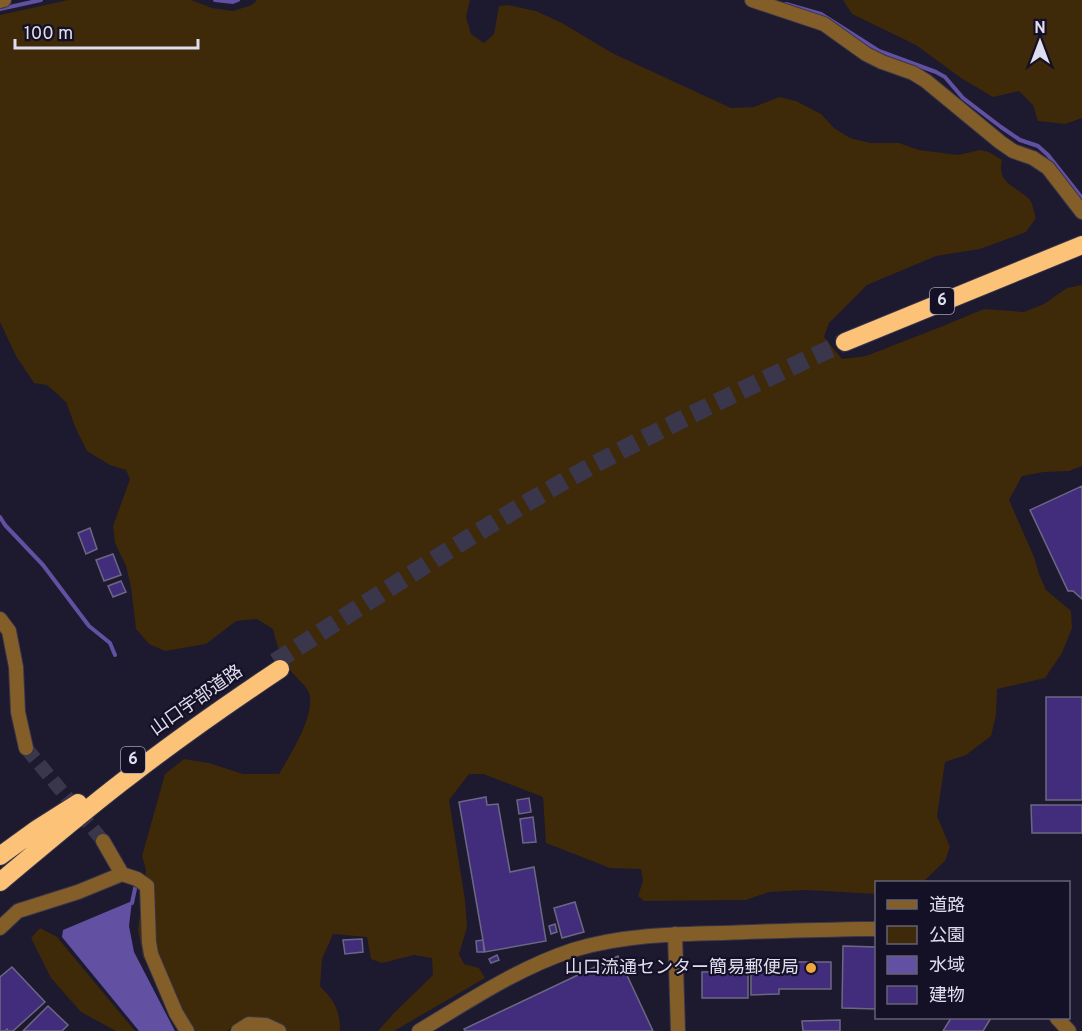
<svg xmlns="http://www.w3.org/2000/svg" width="1082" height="1031" viewBox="0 0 1082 1031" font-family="Overpass,'Noto Sans JP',sans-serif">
<rect width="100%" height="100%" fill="#1d192f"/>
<path fill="#3e2909" d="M 68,0 L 191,0 L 212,8 L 233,11 L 252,5 L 257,0 L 470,0 L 466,17 L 471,34 L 484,43 L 494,34 L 499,6 L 508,5 L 536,11 L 562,23 L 614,54 L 731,108 L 754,107 L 779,97 L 796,101 L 821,114 L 834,128 L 850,138 L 870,143 L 899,143 L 919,150 L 958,155 L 980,150 L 989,152 L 1002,160 C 996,184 1017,186 1030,200 C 1033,204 1034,213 1036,218 L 1026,232 L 980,249 L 936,256 L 867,285 L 829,323 L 824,337 L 842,359 L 866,356 L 943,326 L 984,309 L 1024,312 L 1044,304 L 1067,288 L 1082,285 L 1082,466 L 1069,471 L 1044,472 L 1022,476 L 1009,500 L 1034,557 L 1039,574 L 1046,590 L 1071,611 L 1072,628 L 1062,653 L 1045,678 L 997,689 L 996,715 L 991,736 L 966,755 L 945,762 L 937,816 L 950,847 L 945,861 L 923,882 L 876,882 L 876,894 L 806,890 L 769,892 L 746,900 L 644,901 L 638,896 L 643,881 L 641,869 L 610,868 L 546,843 L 543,797 L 483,774 L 469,774 L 449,800 L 465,900 L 467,927 L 459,954 L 464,964 L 479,968 L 485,978 L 394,1031 L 378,1031 L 393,1014 L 433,975 L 432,958 L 414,955 L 382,963 L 371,959 L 367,937 L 333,934 L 322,959 L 320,986 C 334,1001 340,1009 340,1031 L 283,1031 L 243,1020 L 227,1031 L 181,1031 L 158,983 L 143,957 L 138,930 L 146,870 L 142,856 L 165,774 L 184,759 L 209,763 L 243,774 L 279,774 C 290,755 316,715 309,693 C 306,685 296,678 291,671 C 281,658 277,646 273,629 L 257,619 L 236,621 L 206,644 L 165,651 L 149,644 L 136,629 L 131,587 L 126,566 L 115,543 L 113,526 L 130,479 L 126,470 L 110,465 L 87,451 L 76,429 L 66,402 L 47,385 L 34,383 L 16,356 L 0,322 L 0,15 Z
M 843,0 L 1082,0 L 1082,118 L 1065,124 L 1038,121 L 1033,105 L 1019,91 L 993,97 L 961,78 L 916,45 L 852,14 Z
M 40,928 L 57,937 L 135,1031 L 116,1031 L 81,1012 L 51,978 L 31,938 Z"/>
<path fill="#6250a3" d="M 132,901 L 129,926 L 134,952 L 175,1031 L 139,1031 L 62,937 L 63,930 Z"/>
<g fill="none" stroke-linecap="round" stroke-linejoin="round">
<path stroke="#6250a3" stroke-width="4" d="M 215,0 L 233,2 L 238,0
M 786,4 L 821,14 L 879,51 L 936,72 L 945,77 L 963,98 L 1001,127 L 1020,140 L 1038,146 L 1048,155 L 1082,198
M 0,9 L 41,0
M 0,517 L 5,525 L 43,565 L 89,626 L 110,643 L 115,655
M 132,903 L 136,884"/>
</g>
<path fill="#422d7c" stroke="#6c6883" stroke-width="1.5" d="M 1082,486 L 1082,599 L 1073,591 L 1068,591 L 1030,510 Z
M 90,528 L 97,549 L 86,554 L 78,533 Z
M 113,554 L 121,575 L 104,581 L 96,560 Z
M 121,581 L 126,592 L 113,597 L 108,586 Z
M 1046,697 L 1082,697 L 1082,800 L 1046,800 Z
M 486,797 L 487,805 L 498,804 L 510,872 L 534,867 L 546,941 L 485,952 L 459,802 Z
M 529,798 L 531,812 L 519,814 L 517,800 Z
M 1031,805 L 1082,805 L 1082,833 L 1032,833 Z
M 533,817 L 536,842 L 523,843 L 520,819 Z
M 575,902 L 584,932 L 562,938 L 554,908 Z
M 555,924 L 557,932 L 551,934 L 549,926 Z
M 362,939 L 363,952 L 345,954 L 343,940 Z
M 483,940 L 484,952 L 477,952 L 476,941 Z
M 843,946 L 876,947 L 876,1009 L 842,1008 Z
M 497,955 L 499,960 L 491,963 L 489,959 Z
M 618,956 L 653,1031 L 465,1031 L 464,1029 Z
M 751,962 L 831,962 L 831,989 L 779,989 L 779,994 L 751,995 Z
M 12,967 L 45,1002 L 13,1031 L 8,1031 L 7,1029 L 5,1031 L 0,1031 L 0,977 Z
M 748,971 L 748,998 L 702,998 L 702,972 Z
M 48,1006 L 68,1025 L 62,1031 L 23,1031 Z
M 951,1018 L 991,1018 L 983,1031 L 943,1031 Z
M 840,1020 L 840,1031 L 803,1031 L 802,1021 Z"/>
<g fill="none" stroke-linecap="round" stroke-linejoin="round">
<path stroke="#3a374c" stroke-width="14" stroke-dasharray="14 7" stroke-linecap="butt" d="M 26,748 L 103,841"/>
<path stroke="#3a374c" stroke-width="18" stroke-dasharray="18 9" stroke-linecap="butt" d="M 275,662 C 372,599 468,536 568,479 C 658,429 752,385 845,342"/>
<defs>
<path id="minor" d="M 752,0 L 824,24 L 866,54 L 882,62 L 913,73 L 926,81 L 1000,142 L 1013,151 L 1033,158 L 1048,168 L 1082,212
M 0,1 L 4,0
M 0,619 L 9,631 L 16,667 L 18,712 L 26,748
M 122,874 L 137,879 L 147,886 L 149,942 L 151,954 L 176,1013 L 187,1031
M 0,928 L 18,911 L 78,892 L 122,874 L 103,841
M 675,934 L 678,1031
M 1057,1018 L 1069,1031
M 238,1031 L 249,1024 L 266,1025 L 279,1031
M 419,1031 C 469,1001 518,968 573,950 C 622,935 673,934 723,933 C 769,931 815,930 861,929 L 876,929"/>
<path id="highway" d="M 845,342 L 1082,245
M 0,856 L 37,829 L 78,803
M 0,882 C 43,846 86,809 131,775 C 179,738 229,703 280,669"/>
</defs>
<use href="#minor" stroke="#38354a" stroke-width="16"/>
<use href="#highway" stroke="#38354a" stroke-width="20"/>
<use href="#minor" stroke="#835e29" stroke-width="14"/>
<use href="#highway" stroke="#fcc378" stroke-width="18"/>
</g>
<circle fill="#eea73c" stroke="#141025" stroke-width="2" cx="811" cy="968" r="6"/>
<g text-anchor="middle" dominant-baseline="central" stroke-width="4.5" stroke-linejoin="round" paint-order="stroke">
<g fill="#141025" stroke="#a3a0b2" stroke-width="1.5">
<rect x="930" y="288" width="24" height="26" rx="4.5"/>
<rect x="121" y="747" width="24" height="26" rx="4.5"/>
</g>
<g font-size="16" font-weight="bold" fill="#e0deee">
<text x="942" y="301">6</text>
<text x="133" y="760">6</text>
</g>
<g font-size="18" fill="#e0deee" stroke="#141025">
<text transform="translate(197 701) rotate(-35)">山口宇部道路</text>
</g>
<g font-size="18" fill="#e0deee" stroke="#141025" text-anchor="end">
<text x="799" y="968">山口流通センター簡易郵便局</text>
</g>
</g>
<rect x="875" y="881" width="195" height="138" fill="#141025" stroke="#666275" stroke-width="1.5"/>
<rect x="887" y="900" width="30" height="9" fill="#835e29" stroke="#666275" stroke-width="1.5"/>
<text x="929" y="911" font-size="18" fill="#e0deee">道路</text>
<rect x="887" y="926" width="30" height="18" fill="#3e2909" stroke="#666275" stroke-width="1.5"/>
<text x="929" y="941" font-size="18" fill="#e0deee">公園</text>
<rect x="887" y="956" width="30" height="18" fill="#6250a3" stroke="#666275" stroke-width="1.5"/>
<text x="929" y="971" font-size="18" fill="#e0deee">水域</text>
<rect x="887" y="986" width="30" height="18" fill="#422d7c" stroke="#666275" stroke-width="1.5"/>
<text x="929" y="1001" font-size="18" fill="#e0deee">建物</text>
<g transform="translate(1040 42)" stroke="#141025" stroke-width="4.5" paint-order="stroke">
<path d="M0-4.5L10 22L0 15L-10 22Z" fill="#e0deee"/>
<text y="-9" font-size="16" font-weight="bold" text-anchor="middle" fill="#e0deee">N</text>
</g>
<path d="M15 39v9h183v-9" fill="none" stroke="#e0deee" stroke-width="3"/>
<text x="24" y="39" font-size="18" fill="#e0deee" stroke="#141025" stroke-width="4.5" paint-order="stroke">100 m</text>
</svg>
